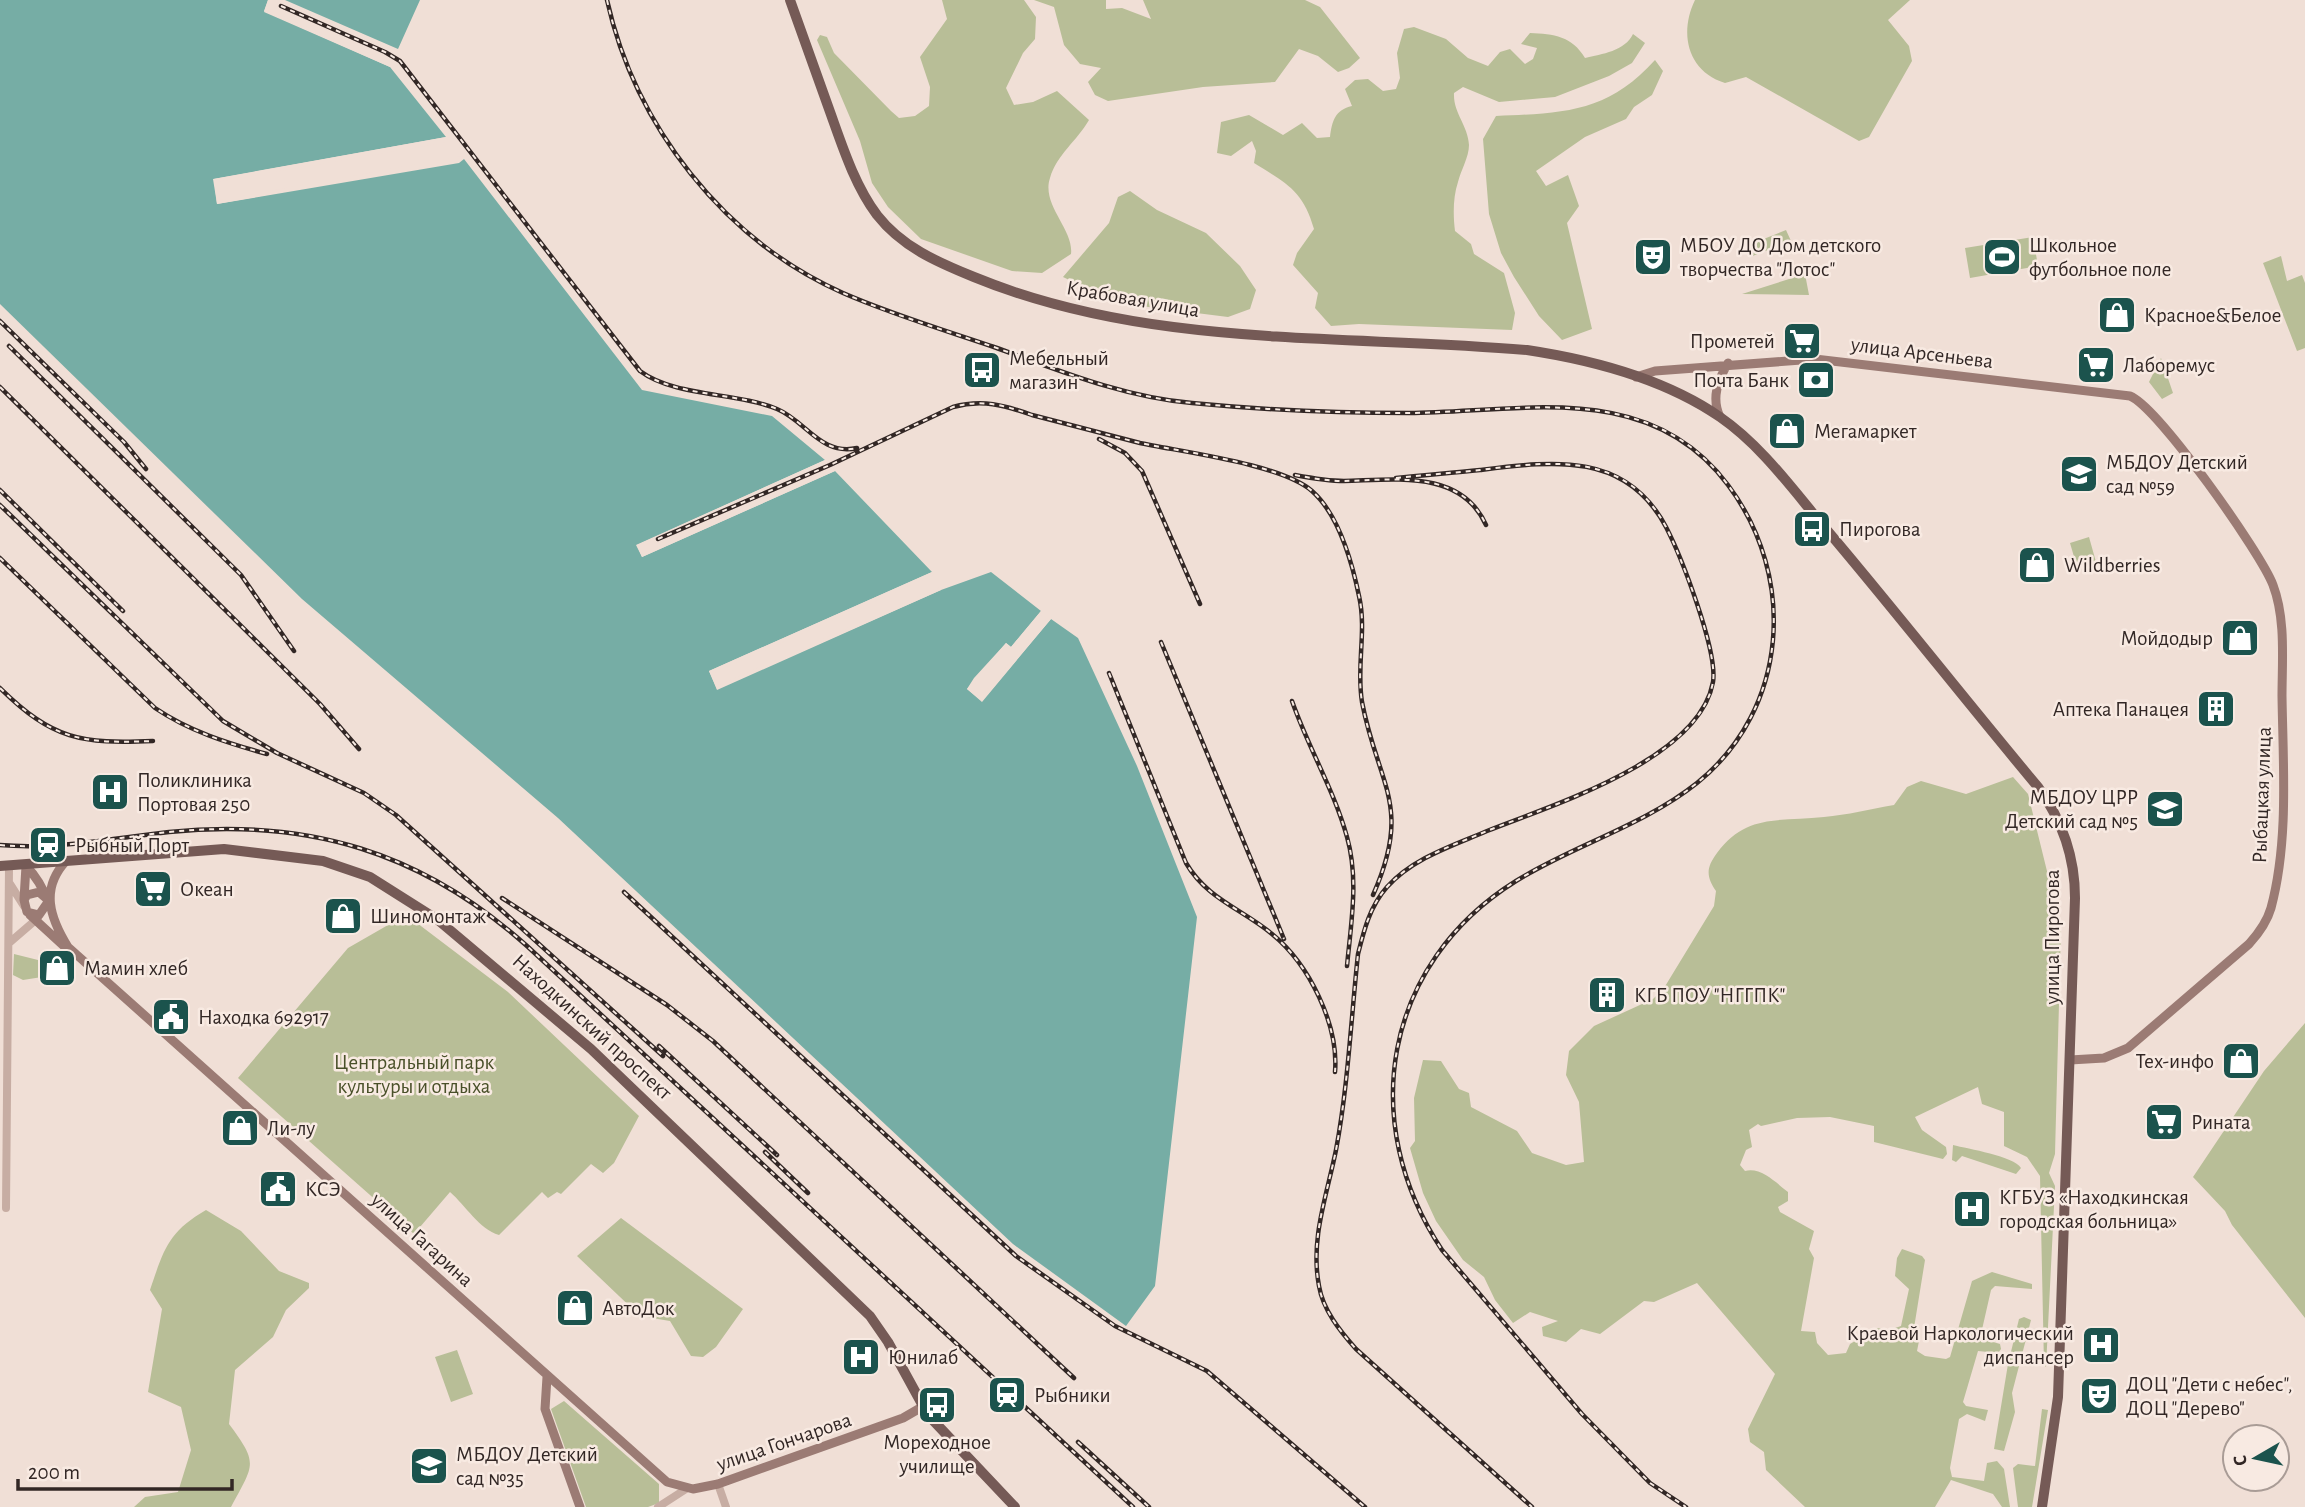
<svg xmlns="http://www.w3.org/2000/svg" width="2305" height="1507" viewBox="0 0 2305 1507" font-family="'Alegreya Sans',sans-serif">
<rect width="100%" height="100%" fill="#f0dfd6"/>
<path fill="#b8be97" d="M 942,0 L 1024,0 L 1036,17 L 1035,39 L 1023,53 L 1006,88 L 1014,105 L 1033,102 L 1057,91 L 1089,120 C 1077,141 1057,154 1050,178 C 1041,205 1074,229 1071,254 L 1042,273 L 1012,271 L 921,239 L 888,207 L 872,183 L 860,141 L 817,40 L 820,35 L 827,37 L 834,53 L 891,111 L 899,118 L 915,116 L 929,106 L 930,87 L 920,57 L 947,19 Z
M 1034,0 L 1106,0 L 1106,9 L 1122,8 L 1151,19 L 1143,0 L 1305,0 L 1320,7 L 1360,58 L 1349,68 L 1338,72 L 1318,56 L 1299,49 L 1275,82 L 1203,87 L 1108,101 L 1095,95 L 1088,82 L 1101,68 L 1080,64 L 1064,45 L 1054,7 Z
M 1695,0 L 1910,0 L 1888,20 L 1909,46 L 1912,61 L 1869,137 L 1859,141 L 1746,77 L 1725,83 C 1687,71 1679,33 1695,0 Z
M 1414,27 L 1446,39 L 1468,58 L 1488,66 L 1500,52 L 1510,49 L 1525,64 L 1533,59 L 1537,48 L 1521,44 L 1530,33 C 1554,34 1572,36 1585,58 C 1602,54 1625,51 1633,34 L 1645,43 L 1632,63 L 1609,76 L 1555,97 L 1499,102 L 1463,87 L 1454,93 C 1453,113 1468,125 1469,145 C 1469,157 1461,170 1458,182 C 1453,197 1453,215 1455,231 L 1471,244 L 1474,254 L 1504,273 L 1515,313 L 1512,330 L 1359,324 L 1331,326 L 1315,308 L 1318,293 L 1293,265 L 1297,253 L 1314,229 C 1303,190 1286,183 1254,163 L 1256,151 L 1252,141 L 1231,156 L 1217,153 L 1221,122 L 1249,115 L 1283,135 L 1302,123 L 1317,138 L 1330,137 C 1332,121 1335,110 1352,106 L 1345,89 L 1355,80 L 1368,79 L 1383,91 L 1396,89 L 1400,78 L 1397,53 L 1404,29 Z
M 1655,60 L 1663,71 L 1652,95 L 1634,107 L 1626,119 L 1585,137 L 1536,171 L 1546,186 L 1568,175 L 1579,206 L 1567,223 L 1592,329 L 1562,340 L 1539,316 L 1514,277 L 1501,253 L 1489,214 L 1483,139 L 1496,116 C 1564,113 1607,113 1655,60 Z
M 1130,191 L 1157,210 L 1206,233 L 1240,266 L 1256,290 L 1250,309 L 1228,317 L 1117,303 L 1063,277 L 1109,223 L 1118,197 Z
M 1786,230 L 1791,241 L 1750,257 L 1746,246 Z
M 2033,237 L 2038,266 L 1970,278 L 1965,248 Z
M 2281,256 L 2287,281 L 2302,275 L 2305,283 L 2305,348 L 2297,351 L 2263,263 Z
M 1805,274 L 1809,295 L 1742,294 Z
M 2161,358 L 2173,393 L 2162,399 L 2149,382 Z
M 2089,537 L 2096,562 L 2077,567 L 2070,543 Z
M 2013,777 L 2028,794 L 2061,928 L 2055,1154 L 2049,1173 L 2055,1186 L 2046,1367 L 2044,1365 L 2040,1176 L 2027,1157 L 2004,1146 L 2004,1112 L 1982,1104 L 1978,1087 L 1915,1117 L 1922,1130 L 1946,1147 L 1947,1154 L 1943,1159 L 1874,1142 L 1874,1126 L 1830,1117 L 1797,1118 L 1761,1126 L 1758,1124 L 1749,1130 L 1752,1147 L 1746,1150 L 1740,1165 L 1745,1171 C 1761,1167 1775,1182 1788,1192 L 1788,1201 L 1778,1207 L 1780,1212 L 1814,1231 L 1809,1249 L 1814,1258 L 1801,1331 L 1815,1332 L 1817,1343 L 1828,1355 L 1846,1353 L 1850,1344 L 1877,1328 L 1889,1330 L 1901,1326 L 1909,1289 L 1895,1276 L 1897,1258 L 1902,1249 L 1922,1256 L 1925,1260 L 1914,1328 L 1920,1336 L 1917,1351 L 1925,1356 L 1946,1359 L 1950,1357 L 1972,1281 L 1992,1272 L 2032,1284 L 2032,1289 L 1995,1286 L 1991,1290 L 1981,1334 L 1983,1339 L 2000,1344 L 2001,1349 L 1998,1353 L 1978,1351 L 1963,1402 L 1966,1406 L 1988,1410 L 1985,1421 L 1967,1414 L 1959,1419 L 1950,1468 L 1952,1477 L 1984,1481 L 1987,1463 L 1997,1461 L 2004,1469 L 2010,1507 L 2002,1507 L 1993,1494 L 1951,1480 L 1935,1507 L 1805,1507 L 1766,1470 L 1764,1452 L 1750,1442 L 1748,1429 L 1775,1374 L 1697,1283 L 1654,1302 L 1644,1301 L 1600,1334 L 1581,1329 L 1566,1342 L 1543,1336 L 1542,1327 L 1558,1321 L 1530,1312 L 1513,1323 L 1495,1300 L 1484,1277 L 1463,1260 L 1436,1221 L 1423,1193 L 1410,1148 L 1415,1141 L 1414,1098 L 1423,1060 L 1441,1061 L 1459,1089 L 1469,1093 L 1471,1107 L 1517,1131 L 1532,1153 L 1566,1165 L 1584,1162 L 1579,1102 L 1566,1075 L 1569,1051 L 1594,1026 L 1653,999 L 1664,988 L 1714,906 L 1716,891 C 1706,876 1706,868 1717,853 C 1746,813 1780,822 1824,817 C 1847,815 1871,809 1894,805 L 1907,787 L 1921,781 L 1966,794 Z
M 413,920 L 508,992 L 639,1116 L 614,1163 L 603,1173 L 591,1164 L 561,1194 L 557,1192 L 548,1198 L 542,1192 L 499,1235 C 479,1229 466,1206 450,1192 L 414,1234 L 238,1078 L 348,948 L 395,921 Z
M 14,954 L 46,962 L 42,977 L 23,980 L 13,975 Z
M 2305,1023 L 2305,1318 L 2232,1225 L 2225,1211 L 2193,1177 L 2264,1071 Z
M 1953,1145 C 1968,1149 2014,1156 2021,1168 L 2016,1174 L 1962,1156 L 1956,1162 L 1952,1160 Z
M 206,1210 L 241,1231 L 279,1271 L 309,1283 L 309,1288 L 286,1310 L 273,1337 L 235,1370 L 229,1424 C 259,1464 254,1464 231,1507 L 134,1507 L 145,1497 L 178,1492 L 191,1450 L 181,1407 L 148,1392 L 162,1309 L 150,1290 C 164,1249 168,1232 206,1210 Z
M 621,1218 L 743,1309 L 716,1347 L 703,1357 L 691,1356 L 670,1321 L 640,1316 L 577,1256 Z
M 2024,1317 L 2031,1320 L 2012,1393 L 2015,1412 L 2004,1451 L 1994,1449 L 2008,1364 L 2019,1319 Z
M 457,1350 L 473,1394 L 451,1402 L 435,1357 Z
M 564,1401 L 659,1484 L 659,1503 L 648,1507 L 586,1507 L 551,1409 Z
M 2042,1409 L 2048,1410 L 2032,1507 L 2018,1507 L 2013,1468 L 2018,1464 L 2035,1466 Z"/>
<path fill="#76ada5" d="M 0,0 L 268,0 L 264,12 L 390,67 L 446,137 L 214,179 L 217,204 L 464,159 L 642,390 L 772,416 L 825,460 L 637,545 L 642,557 L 835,471 L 932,572 L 709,671 L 717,689 L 941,590 L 991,572 L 1041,611 L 1011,647 L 1006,643 L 967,689 L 982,701 L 1051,619 L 1078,638 L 1137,766 L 1197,917 L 1155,1286 L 1126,1326 L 1013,1244 L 558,818 L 302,599 L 0,304 Z
M 285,0 L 420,0 L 398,49 Z"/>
<path fill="#f0dfd6" d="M 268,0 L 272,0 L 268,10 L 392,63 L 390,67 L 264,11 Z
M 446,137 L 448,139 L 443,143 L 217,182 L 220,200 L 462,156 L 464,159 L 459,163 L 217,204 L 213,179 Z
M 825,460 L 828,463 L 641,547 L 644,553 L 833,468 L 835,471 L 642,557 L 636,545 Z
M 932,572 L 934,575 L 714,673 L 719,685 L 940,587 L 941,590 L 717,690 L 709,671 Z
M 1041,611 L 1044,613 L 1013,649 L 1006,648 L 979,677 L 972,689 L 981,697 L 1048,617 L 1051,619 L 982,702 L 967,689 L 974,678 L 1006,643 L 1011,647 Z"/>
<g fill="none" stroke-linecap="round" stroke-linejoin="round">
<path stroke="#c7ada3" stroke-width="8" d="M 10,884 L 24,906
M 9,943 L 38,918
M 6,1208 L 9,867
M 718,1484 L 726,1507
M 658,1507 L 686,1489"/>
<path stroke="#9b7b74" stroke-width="9" d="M 1636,377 L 1655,371 L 1815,359 L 2130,396 C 2158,407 2261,553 2273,585 C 2286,619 2282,661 2282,696 C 2283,765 2289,841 2271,908 C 2267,922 2259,933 2249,944 L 2128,1048 L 2104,1058 L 2070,1060
M 1720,417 C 1711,398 1718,380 1728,363
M 66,861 C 40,889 50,918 68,947 L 667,1482 L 693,1489 L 718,1484 L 903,1418 L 922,1407
M 26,866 C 37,877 43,888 48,902 L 39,915 L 27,912 L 24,900 L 27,895 L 39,892 L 46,898
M 24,899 L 26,866
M 30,915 L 66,948
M 547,1377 L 545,1409 L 580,1507"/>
<path stroke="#755a56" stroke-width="10" d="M 790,0 C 803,37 816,73 829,109 C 842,145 854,184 877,215 C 902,247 937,262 974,277 C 1149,349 1342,334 1527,350 C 1593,360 1665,379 1720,417 C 1762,446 1793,490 1826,529 C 1898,614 1966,701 2038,787 C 2062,820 2075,856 2075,898 L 2058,1397 L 2042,1507
M 0,866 L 224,849 L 323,861 L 370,877 L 438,920 L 591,1049 L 870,1316 L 888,1342 L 928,1415 L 1015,1507"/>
<defs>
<path id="rail" d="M 607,0 C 635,126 724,240 843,293 C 891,314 944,330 994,347 C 1058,370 1123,397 1192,403 C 1264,410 1337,413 1409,413 C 1522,412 1649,379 1728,485 C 1797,577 1789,709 1697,783 C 1643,826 1574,845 1516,881 C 1383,964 1357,1122 1442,1250 L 1582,1414 L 1650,1483 L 1686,1507
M 281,6 L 385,52 L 400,61 L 640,371 C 675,397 736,392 777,409 C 806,421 821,456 857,448
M 0,321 L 124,442 L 146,469
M 9,346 L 241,575 L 294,651
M 0,387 L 320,704 L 359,749
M 1099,439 L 1125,453 L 1142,471 L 1200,604
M 1295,475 C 1311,478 1327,481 1344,481 C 1394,480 1461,469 1486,525
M 1396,478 C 1424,475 1452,473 1480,470 C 1553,461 1626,451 1666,527 C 1681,556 1718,651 1713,682 C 1699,760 1552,805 1487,831 C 1452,846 1413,858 1387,887 C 1370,906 1364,930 1358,954 C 1351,1019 1348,1086 1336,1150 C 1327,1195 1310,1239 1319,1286 C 1323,1310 1340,1331 1356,1349 L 1532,1507
M 0,490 L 123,611
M 0,505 L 223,721 L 277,753 L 364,793 L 396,815 L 663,1056
M 658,539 L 830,465 L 953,407 C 982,399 1004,405 1032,415 C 1068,424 1104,434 1140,443 C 1182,452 1281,464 1312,491 C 1339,515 1352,562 1359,596 C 1367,631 1356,666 1362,702 C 1378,786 1413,805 1373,895
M 0,558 L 155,708 C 189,731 227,743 267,754
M 1161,642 L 1284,939
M 1109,673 L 1186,863 C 1207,899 1242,909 1272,934 C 1309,964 1339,1025 1335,1072
M 0,688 C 53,740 81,744 153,741
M 1292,701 C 1308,747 1334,790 1347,837 C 1359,879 1351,923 1347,966
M 0,845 C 57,850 113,838 169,832 C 308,818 422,852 527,946 L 1133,1507
M 624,892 L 1016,1256 L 1115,1326 L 1207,1371 L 1365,1507
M 502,898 L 667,1005 L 713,1041 L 1074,1378
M 659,1046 L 777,1155
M 765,1152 L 808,1193
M 1078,1442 L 1149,1507"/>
</defs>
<use href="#rail" stroke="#322725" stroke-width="4.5"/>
<use href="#rail" stroke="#f8eae2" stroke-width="2" stroke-dasharray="5" stroke-linecap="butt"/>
</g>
<defs>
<symbol id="theatre-square" viewBox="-11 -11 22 22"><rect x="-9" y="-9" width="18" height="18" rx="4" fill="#1b534d" stroke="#f8eae2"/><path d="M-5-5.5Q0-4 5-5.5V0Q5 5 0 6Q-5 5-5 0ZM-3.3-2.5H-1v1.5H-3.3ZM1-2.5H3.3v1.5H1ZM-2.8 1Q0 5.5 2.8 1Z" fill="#fff"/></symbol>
<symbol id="stadium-square" viewBox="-11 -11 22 22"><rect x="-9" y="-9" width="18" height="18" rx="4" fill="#1b534d" stroke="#f8eae2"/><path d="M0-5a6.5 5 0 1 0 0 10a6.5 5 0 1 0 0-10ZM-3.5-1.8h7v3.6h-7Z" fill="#fff"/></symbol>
<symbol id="shop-square" viewBox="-11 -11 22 22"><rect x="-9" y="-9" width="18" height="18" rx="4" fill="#1b534d" stroke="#f8eae2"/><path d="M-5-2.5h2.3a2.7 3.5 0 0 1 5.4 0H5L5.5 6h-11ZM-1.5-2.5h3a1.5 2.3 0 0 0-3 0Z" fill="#fff"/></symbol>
<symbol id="supermarket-square" viewBox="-11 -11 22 22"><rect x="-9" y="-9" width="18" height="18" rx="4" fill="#1b534d" stroke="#f8eae2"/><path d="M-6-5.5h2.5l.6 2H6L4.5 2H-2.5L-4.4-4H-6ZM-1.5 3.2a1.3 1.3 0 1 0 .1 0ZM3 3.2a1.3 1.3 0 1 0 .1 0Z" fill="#fff"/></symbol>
<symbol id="bus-square" viewBox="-11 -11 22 22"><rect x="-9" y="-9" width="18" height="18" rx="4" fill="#1b534d" stroke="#f8eae2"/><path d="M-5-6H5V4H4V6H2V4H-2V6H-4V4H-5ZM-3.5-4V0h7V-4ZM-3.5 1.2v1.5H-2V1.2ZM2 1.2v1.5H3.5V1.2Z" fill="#fff"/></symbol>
<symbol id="bank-square" viewBox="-11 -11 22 22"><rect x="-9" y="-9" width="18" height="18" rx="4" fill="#1b534d" stroke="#f8eae2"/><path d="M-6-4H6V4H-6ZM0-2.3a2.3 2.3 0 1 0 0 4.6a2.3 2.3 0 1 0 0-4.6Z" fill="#fff"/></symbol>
<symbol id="school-square" viewBox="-11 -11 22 22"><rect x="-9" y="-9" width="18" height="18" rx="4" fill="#1b534d" stroke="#f8eae2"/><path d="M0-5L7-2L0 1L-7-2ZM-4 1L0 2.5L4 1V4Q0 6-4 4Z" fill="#fff"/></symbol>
<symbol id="building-square" viewBox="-11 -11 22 22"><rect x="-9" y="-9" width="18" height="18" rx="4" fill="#1b534d" stroke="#f8eae2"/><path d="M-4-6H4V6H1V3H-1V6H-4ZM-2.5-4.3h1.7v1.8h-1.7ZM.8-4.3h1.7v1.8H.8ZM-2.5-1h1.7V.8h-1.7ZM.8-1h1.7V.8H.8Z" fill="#fff"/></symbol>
<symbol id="hospital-square" viewBox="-11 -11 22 22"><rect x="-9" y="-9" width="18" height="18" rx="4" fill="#1b534d" stroke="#f8eae2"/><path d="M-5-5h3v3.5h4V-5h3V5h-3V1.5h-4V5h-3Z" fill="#fff"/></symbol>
<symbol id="station-square" viewBox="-11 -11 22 22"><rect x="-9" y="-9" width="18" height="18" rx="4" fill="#1b534d" stroke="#f8eae2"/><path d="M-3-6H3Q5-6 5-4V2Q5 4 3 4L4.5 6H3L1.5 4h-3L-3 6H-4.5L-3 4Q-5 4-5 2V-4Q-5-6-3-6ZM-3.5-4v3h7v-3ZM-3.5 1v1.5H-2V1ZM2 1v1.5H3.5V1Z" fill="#fff"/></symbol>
<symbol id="civic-square" viewBox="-11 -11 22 22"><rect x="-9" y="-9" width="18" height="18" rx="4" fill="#1b534d" stroke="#f8eae2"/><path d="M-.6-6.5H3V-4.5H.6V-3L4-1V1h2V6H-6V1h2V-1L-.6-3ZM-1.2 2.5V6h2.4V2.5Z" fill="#fff"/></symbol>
</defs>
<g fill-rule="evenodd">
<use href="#theatre-square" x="1631" y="235" width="44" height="44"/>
<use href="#stadium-square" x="1980" y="235" width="44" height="44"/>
<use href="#shop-square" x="2095" y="293" width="44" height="44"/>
<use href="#supermarket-square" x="1780" y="319" width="44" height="44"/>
<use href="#supermarket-square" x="2074" y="343" width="44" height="44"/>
<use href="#bus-square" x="960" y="348" width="44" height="44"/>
<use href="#bank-square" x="1794" y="358" width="44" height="44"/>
<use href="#shop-square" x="1765" y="409" width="44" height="44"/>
<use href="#school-square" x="2057" y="452" width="44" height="44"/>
<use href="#bus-square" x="1790" y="507" width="44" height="44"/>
<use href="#shop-square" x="2015" y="543" width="44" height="44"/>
<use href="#shop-square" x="2218" y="616" width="44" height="44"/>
<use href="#building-square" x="2194" y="687" width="44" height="44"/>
<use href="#hospital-square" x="88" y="770" width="44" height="44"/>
<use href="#school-square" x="2143" y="787" width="44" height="44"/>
<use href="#station-square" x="26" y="823" width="44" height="44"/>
<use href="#supermarket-square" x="131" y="867" width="44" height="44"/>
<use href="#shop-square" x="321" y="894" width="44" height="44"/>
<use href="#shop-square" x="35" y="946" width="44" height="44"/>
<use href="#building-square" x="1585" y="973" width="44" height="44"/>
<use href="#civic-square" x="149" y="995" width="44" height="44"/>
<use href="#shop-square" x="2219" y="1039" width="44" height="44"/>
<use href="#supermarket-square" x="2142" y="1100" width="44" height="44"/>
<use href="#shop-square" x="218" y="1106" width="44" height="44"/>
<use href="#civic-square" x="256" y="1167" width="44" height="44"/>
<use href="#hospital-square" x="1950" y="1187" width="44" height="44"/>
<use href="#shop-square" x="553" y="1286" width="44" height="44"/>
<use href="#hospital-square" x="2079" y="1323" width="44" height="44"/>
<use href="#hospital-square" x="839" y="1335" width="44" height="44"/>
<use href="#station-square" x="985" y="1373" width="44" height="44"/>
<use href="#theatre-square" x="2077" y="1374" width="44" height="44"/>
<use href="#bus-square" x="915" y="1383" width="44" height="44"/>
<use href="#school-square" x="407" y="1444" width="44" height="44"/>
</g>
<g text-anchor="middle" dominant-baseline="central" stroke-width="5" stroke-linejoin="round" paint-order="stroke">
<g font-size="21" fill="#322725" stroke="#f8eae2" text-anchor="start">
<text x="1680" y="245">МБОУ ДО Дом детского<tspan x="1680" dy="24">творчества "Лотос"</tspan></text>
<text x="2029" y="245">Школьное<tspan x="2029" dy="24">футбольное поле</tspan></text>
<text x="2144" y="315">Красное&amp;Белое</text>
<text x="1775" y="341" text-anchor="end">Прометей</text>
<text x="1009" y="358">Мебельный<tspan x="1009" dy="24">магазин</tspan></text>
<text x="2123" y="365">Лаборемус</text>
<text x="1789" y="380" text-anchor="end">Почта Банк</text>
<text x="1814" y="431">Мегамаркет</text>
<text x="2106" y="462">МБДОУ Детский<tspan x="2106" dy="24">сад №59</tspan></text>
<text x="1839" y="529">Пирогова</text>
<text x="2064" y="565">Wildberries</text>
<text x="2213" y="638" text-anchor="end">Мойдодыр</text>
<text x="2189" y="709" text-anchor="end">Аптека Панацея</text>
<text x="137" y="780">Поликлиника<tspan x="137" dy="24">Портовая 250</tspan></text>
<text x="2138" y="797" text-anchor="end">МБДОУ ЦРР<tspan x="2138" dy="24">Детский сад №5</tspan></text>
<text x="75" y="845">Рыбный Порт</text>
<text x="180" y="889">Океан</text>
<text x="370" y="916">Шиномонтаж</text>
<text x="84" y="968">Мамин хлеб</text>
<text x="1634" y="995">КГБ ПОУ "НГГПК"</text>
<text x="198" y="1017">Находка 692917</text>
<text x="2214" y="1061" text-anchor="end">Тех-инфо</text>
<text x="2191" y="1122">Рината</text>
<text x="267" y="1128">Ли-лу</text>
<text x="305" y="1189">КСЭ</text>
<text x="1999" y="1197">КГБУЗ «Находкинская<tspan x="1999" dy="24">городская больница»</tspan></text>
<text x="602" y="1308">АвтоДок</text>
<text x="2074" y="1333" text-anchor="end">Краевой Наркологический<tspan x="2074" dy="24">диспансер</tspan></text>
<text x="888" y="1357">Юнилаб</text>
<text x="2126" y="1384">ДОЦ "Дети с небес",<tspan x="2126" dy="24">ДОЦ "Дерево"</tspan></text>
<text x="1034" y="1395">Рыбники</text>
<text x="937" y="1442" text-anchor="middle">Мореходное<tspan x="937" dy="24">училище</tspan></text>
<text x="456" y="1454">МБДОУ Детский<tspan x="456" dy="24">сад №35</tspan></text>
</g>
<g font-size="21" fill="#322725" stroke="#f8eae2">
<text transform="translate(1133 299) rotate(10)">Крабовая улица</text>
<text transform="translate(1922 353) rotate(7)">улица Арсеньева</text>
<text transform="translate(2262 795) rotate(-88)">Рыбацкая улица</text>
<text transform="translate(2052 937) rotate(-90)">улица Пирогова</text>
<text transform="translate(592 1027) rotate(42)">Находкинский проспект</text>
<text transform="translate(422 1240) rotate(42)">улица Гагарина</text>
<text transform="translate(784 1442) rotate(-19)">улица Гончарова</text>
</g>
<g font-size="21" fill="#495029" stroke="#f8eae2">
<text x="414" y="1062">Центральный парк<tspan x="414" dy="24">культуры и отдыха</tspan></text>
</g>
</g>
<g transform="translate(2256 1458) rotate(261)"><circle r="33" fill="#f8eae2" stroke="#a99c96" stroke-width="2"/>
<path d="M0-5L12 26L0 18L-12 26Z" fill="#1b534d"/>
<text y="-10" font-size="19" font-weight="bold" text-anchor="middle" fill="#322725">С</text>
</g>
<path d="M18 1479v10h214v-10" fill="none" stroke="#322725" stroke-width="3.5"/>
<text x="28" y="1479" font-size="21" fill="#322725" stroke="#f8eae2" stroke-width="5" paint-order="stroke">200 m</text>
</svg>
